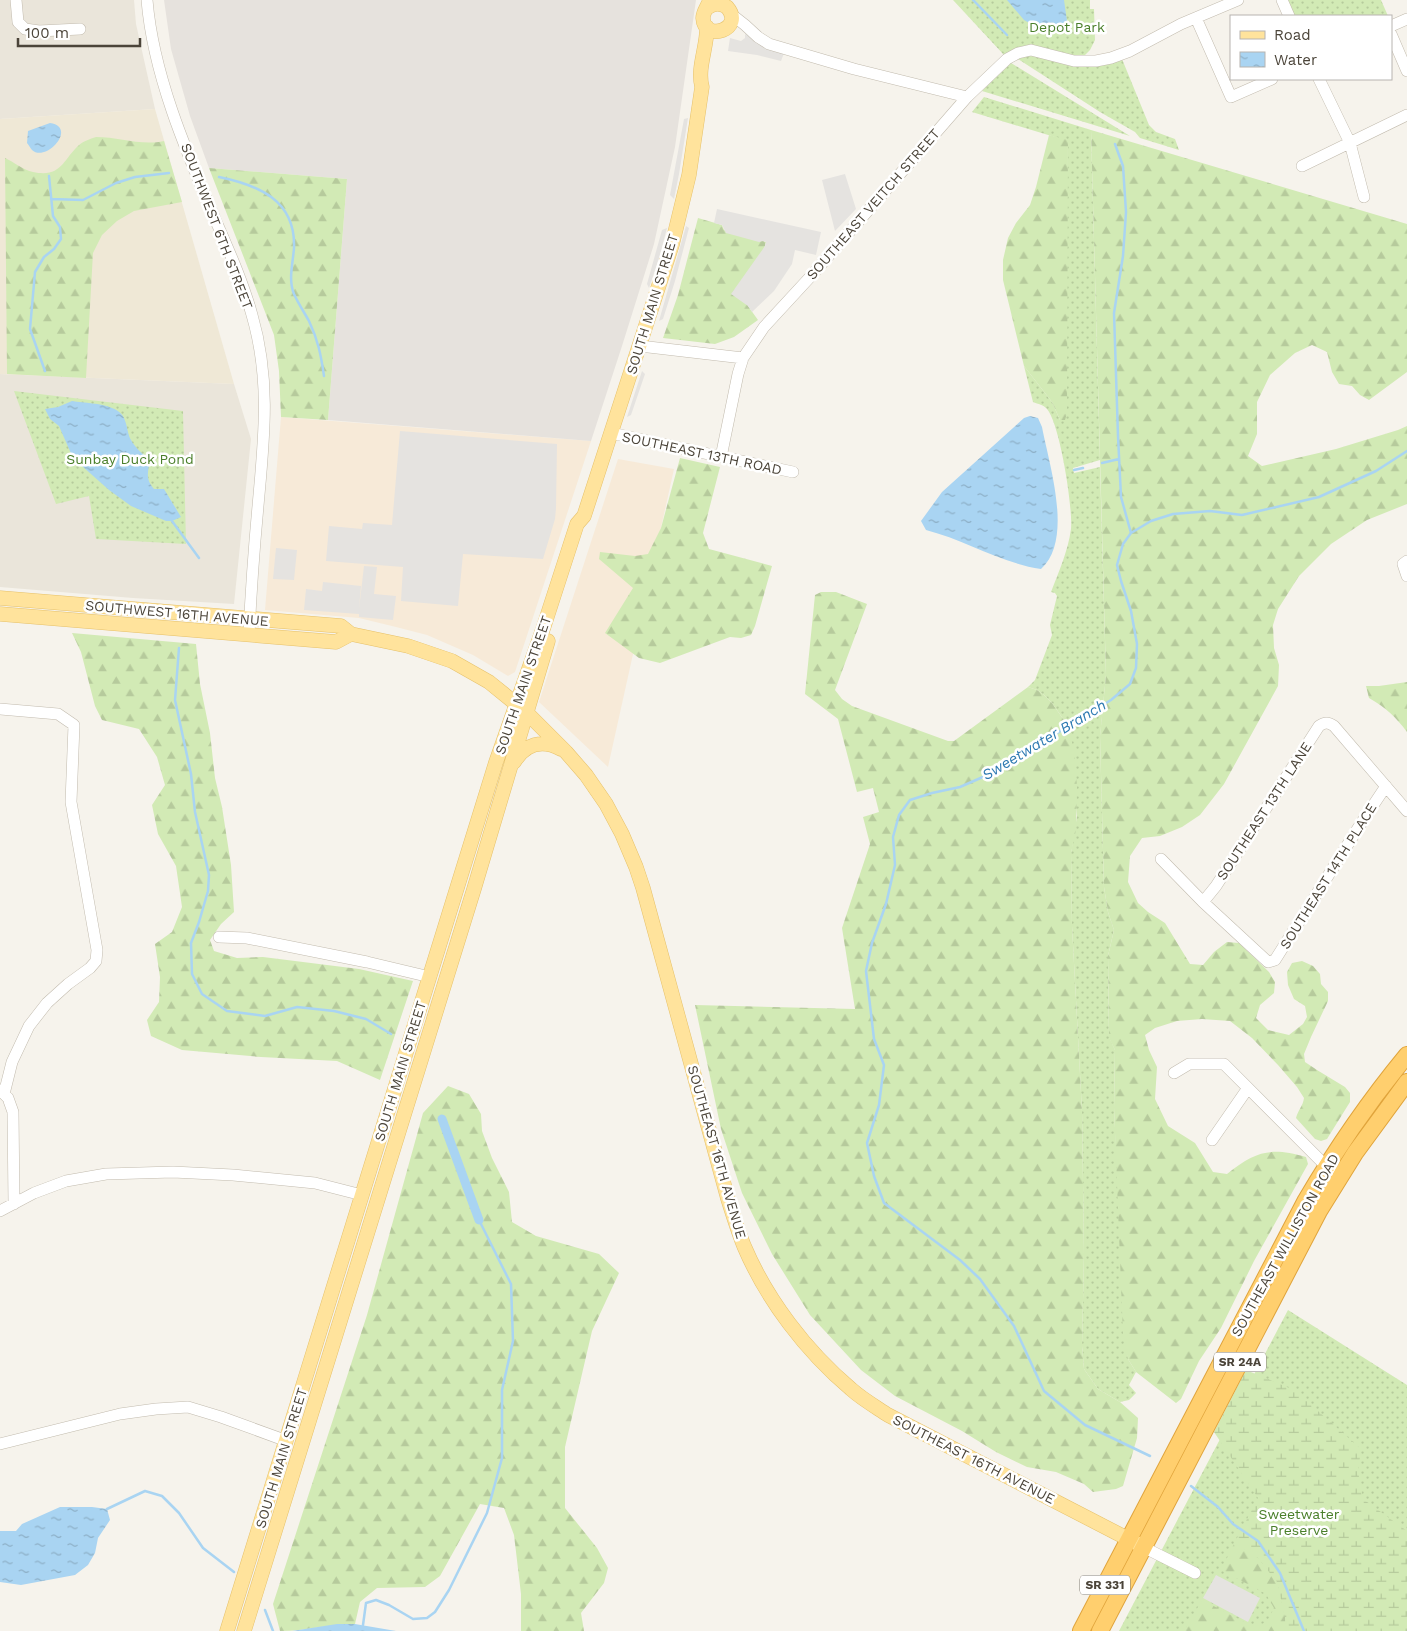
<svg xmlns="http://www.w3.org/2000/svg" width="1407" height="1631" viewBox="0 0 1407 1631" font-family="'Work Sans',sans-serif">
<defs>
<pattern id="grass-dots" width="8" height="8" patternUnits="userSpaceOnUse" patternTransform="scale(1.25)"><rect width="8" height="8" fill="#d2eab5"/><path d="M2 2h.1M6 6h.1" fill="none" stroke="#b6ca9c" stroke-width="1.8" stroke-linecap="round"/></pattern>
<pattern id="forest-firs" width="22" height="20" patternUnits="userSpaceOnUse" patternTransform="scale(1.25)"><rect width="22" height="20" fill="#d2eab5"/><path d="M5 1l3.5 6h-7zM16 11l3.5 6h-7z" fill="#b6ca9c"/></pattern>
<pattern id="wetland-marsh" width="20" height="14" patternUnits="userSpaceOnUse" patternTransform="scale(1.25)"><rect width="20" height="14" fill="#d2eab5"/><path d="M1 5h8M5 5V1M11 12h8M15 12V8" fill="none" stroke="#b6ca9c"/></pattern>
<pattern id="water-ripples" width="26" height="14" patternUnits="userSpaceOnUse" patternTransform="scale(1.25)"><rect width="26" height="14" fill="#a9d4f2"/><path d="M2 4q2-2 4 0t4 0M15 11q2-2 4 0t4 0" fill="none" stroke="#8caec5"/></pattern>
</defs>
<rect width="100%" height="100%" fill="#f6f3ec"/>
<path fill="#eae5da" d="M 0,0 L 134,0 L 136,24 L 155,109 L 0,119 Z
M 0,374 L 234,384 L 251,439 L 234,604 L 133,598 L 0,587 Z"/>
<path fill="#f7ead8" d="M 281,417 L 591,441 L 515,672 L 508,676 L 473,655 L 427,635 L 396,627 L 359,618 L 265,610 Z
M 618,459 L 674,469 L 608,767 L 539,702 Z"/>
<path fill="#e6e2dd" d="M 164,0 L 696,0 L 675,147 L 654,244 L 622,346 L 591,441 L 328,420 L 347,179 L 209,168 L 190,116 L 171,49 Z"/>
<path fill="#efe8d6" d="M 155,109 L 234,384 L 0,374 L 0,119 Z"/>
<path fill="url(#grass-dots)" d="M 953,0 L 1090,0 L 1090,9 L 1094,9 L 1095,40 L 1090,50 L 1085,55 L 1079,57 L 1059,53 L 1004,55 Z
M 1287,0 L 1381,0 L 1388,16 L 1294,16 Z
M 1027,56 L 1122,59 L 1149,125 L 1156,132 L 1175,139 L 1179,150 L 1140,138 L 1135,132 L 1100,112 L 1018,59 Z
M 1011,63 L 1130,136 L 982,91 Z
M 984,97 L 1091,130 L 1100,460 L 1073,468 L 1074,473 L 1100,467 L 1106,675 L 1100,737 L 1104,887 L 1108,912 L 1114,930 L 1108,956 L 1109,1037 L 1115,1050 L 1114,1110 L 1128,1359 L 1136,1372 L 1129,1385 L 1136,1393 L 1129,1400 L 1120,1402 L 1098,1389 L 1084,1369 L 1082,1346 L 1084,1254 L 1082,1111 L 1072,926 L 1071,853 L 1077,816 L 1066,723 L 1052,703 L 1044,695 L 1037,690 L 1028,687 L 1035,680 L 1052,635 L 1050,625 L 1057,596 L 1055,593 L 1051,592 C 1059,571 1068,551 1071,529 C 1073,508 1060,424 1047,409 C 1044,405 1038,404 1033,402 L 1024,366 L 1052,402 L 1060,420 L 1068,141 L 972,112 Z
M 14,391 L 183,411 L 186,544 L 96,539 L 89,496 L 56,504 Z
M 1288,1310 L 1407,1385 L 1407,1631 L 1119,1631 Z"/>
<path fill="url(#forest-firs)" d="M 1091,130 L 1407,224 L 1407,372 L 1369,400 L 1360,395 L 1352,386 L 1339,384 L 1332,372 L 1327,352 L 1312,345 L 1295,353 L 1270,375 L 1257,402 L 1257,434 L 1248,456 L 1262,466 L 1336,449 L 1398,430 L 1407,426 L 1407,504 L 1367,520 L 1331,544 L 1299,576 L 1278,609 L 1273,625 L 1274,648 L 1279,665 L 1278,686 L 1224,784 L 1200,815 L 1182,827 L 1160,836 L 1142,838 L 1130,856 L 1128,882 L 1138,903 L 1148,912 L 1165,923 L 1190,964 L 1203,965 L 1214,952 L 1227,942 L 1239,943 L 1269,972 L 1275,982 L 1274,993 L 1260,1005 L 1256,1018 L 1268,1030 L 1289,1035 L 1303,1024 L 1307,1017 L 1305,1006 L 1294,999 L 1288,985 L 1287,972 L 1292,963 L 1302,961 L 1313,966 L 1320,974 L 1321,984 L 1328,992 L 1328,1001 L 1311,1037 L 1304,1054 L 1305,1062 L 1317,1070 L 1345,1087 L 1350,1093 L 1350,1102 L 1327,1139 L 1321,1141 L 1315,1139 L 1296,1118 C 1298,1110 1303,1106 1304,1098 L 1297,1087 L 1278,1065 L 1252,1038 L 1230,1021 L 1202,1019 L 1177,1021 L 1155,1028 L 1145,1035 L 1149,1050 L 1157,1067 L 1155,1099 L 1168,1126 L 1195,1143 L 1213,1172 L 1227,1174 C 1256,1151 1270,1147 1306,1157 L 1308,1164 L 1254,1261 L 1221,1328 L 1199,1361 L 1181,1399 L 1176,1403 L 1136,1372 L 1128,1359 L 1123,1335 L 1114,1108 L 1115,1050 L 1109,1038 L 1108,956 L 1114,930 L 1108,912 L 1104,887 L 1100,736 L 1106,675 Z
M 1049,135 L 1068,140 L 1067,413 L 1065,420 L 1060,420 L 1052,402 L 1024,366 L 1003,280 L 1003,260 L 1008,238 L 1016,223 L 1030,205 L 1036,187 Z
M 96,137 C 119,137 141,146 164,141 L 182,202 L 134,211 L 117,221 L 102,235 L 93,253 L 86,378 L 7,374 L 5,158 C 14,162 23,170 33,172 C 61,178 63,160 78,146 C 83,141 90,139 96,137 Z
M 209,168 L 347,179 L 328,420 L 281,417 L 279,371 L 274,335 Z
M 698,218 L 722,225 L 724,230 L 766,242 L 748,306 L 758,320 L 734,337 L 715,344 L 663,338 L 678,295 Z
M 680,458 L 720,467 L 703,533 L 709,549 L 772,566 L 755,626 L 751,635 L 741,638 L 730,637 L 660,663 L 639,658 L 605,633 L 633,588 L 599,559 L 600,552 L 635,556 L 648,554 L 661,528 Z
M 821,592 L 836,592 L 867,604 L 835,690 L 842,699 L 852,706 L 948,741 L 954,741 L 1028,687 L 1037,690 L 1044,695 L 1052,703 L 1066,723 L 1074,749 L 1077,787 L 1076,830 L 1071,853 L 1072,926 L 1082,1111 L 1084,1254 L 1082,1346 L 1084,1369 L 1098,1389 L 1120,1402 L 1138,1418 L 1137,1438 L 1123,1486 L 1116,1489 L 1093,1492 L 1084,1484 L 1056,1472 L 1027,1467 L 996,1452 L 962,1431 L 895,1396 L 861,1370 L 810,1315 L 772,1254 L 742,1193 L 721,1129 L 695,1005 L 855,1009 L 842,928 L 870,844 L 863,817 L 879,812 L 873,788 L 857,792 L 838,719 L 805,694 L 815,595 Z
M 72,633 L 196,644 L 200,684 L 210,733 L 215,778 L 222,807 L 231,865 L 234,912 L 221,924 L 210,940 L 214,951 L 237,958 L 263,957 L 359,969 L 413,981 L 380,1080 L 337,1061 L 261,1057 L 182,1050 L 151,1036 L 147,1020 L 159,1002 L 160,977 L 155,944 L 172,932 L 182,907 L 176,866 L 158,834 L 152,805 L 165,785 L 157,757 L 139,729 L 102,720 L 95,706 L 81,652 Z
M 1407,682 L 1407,732 C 1396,717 1385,707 1369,698 L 1366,686 L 1379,686 Z
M 448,1086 L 469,1094 L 481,1114 L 482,1131 L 492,1158 L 509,1192 L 512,1222 L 536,1236 L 599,1254 L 619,1273 L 592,1331 L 565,1447 L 565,1508 L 597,1548 L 608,1568 L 604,1583 L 581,1613 L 584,1631 L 521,1631 L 521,1594 L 514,1535 L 504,1508 L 480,1504 L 440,1576 L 425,1587 L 377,1588 L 360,1602 L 355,1624 C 330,1624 306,1631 280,1631 L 273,1604 L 367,1315 L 423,1113 Z
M 1236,1540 L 1242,1548 L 1258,1558 L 1277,1582 L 1285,1617 L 1286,1631 L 1184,1631 L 1202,1600 L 1254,1627 L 1267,1622 L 1274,1608 L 1266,1594 L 1221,1570 Z"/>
<path fill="url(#wetland-marsh)" d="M 1246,1370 L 1294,1390 L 1361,1449 L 1358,1472 L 1363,1499 L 1407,1531 L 1407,1631 L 1286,1631 L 1285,1617 L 1277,1582 L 1258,1558 L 1242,1548 L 1236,1540 L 1258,1498 L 1214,1432 Z"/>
<path fill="#e5e3e0" d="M 745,34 L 765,46 L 784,53 L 781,61 L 757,55 L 728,51 L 730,38 L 741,41 L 745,38 Z
M 688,118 L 679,174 L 674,199 L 670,195 L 684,119 Z
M 845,174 L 856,209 L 835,231 L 822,180 Z
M 717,209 L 821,232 L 816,255 L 795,250 L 792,264 L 774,291 L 752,312 L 748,306 L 731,294 L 765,246 L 766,242 L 763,241 L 759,242 L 726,233 L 722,225 L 714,223 Z
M 686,226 L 689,228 L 675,281 L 663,319 L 659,321 Z
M 667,228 L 659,258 L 649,288 L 647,284 L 662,230 Z
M 642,371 L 645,374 L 631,415 L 627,417 Z
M 400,431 L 557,444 L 556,508 L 555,519 L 543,559 L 463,554 L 458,606 L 401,601 L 403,567 L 326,561 L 329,526 L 362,529 L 363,523 L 392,525 Z
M 276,548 L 297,550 L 294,580 L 273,579 Z
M 364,566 L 377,567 L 374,594 L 396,596 L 393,620 L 359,617 L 359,614 L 304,610 L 306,589 L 322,591 L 323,582 L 361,586 L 359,609 Z
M 1216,1575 L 1260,1598 L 1248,1622 L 1203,1598 Z"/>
<path fill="url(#water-ripples)" d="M 1007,0 L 1064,0 L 1067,21 L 1065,26 L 1057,30 L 1031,24 L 1024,20 Z
M 50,123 C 78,127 46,163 32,150 C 30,148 29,145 27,143 L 28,131 Z
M 72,401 C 85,403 100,403 112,408 C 129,414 125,429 131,440 C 136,449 143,454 150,460 C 148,473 145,478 154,489 L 164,489 L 181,517 L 172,521 L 166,521 L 131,506 L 109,490 L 73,458 L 59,426 L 50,419 L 45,409 L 58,407 Z
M 1030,416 L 1038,418 L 1042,427 C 1049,464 1074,540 1041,569 C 1001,563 965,540 926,530 L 921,521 L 942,492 L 1024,418 Z
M 60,1507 L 92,1507 L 107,1509 L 110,1520 L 98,1538 L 95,1553 L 88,1565 L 75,1575 L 21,1585 L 0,1582 L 0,1531 L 16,1531 L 22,1524 Z
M 337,1624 L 355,1624 L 396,1631 L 292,1631 Z"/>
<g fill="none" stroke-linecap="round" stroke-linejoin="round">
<path stroke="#a9d4f2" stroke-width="2.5" d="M 973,0 L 1007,35
M 1115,144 L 1123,166 L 1126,212 L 1123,256 L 1114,313 L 1118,436 L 1121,497 L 1131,533
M 219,177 C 258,185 296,200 294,248 C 293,263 288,279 294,294 C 298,303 304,312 309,321 C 318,340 321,355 324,376
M 51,199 L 83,200 L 116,183 L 135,177 L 169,173
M 45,371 L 30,329 L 35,272 L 44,257 L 54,249 L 61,239 L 60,227 L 53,216 L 49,176
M 1102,463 L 1119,459
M 1074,470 L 1083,468
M 172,521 L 199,558
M 179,648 L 175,700 L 191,774 L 195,812 L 209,875 L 208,891 L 199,922 L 191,943 L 192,974 L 202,994 L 227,1011 L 265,1016 L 297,1007 L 334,1011 L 366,1019 L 391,1034
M 1150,1456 L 1085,1425 L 1044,1391 L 1014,1326 L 980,1279 L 960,1260 L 884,1203 L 874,1176 L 867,1143 L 879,1105 L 884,1065 L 874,1039 L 866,971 L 872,943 L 886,904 L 895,865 L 893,837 L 899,815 L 910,800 L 932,793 L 960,787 L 992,773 L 1111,700 L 1130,684 L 1136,668 L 1137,644 L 1131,611 L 1121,581 L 1117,565 L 1123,544 L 1131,533 L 1151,521 L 1173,514 L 1210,511 L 1242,515 L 1319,497 L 1376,471 L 1407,451
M 1191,1486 L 1218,1507 L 1233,1524 L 1258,1541 L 1280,1573 L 1304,1631
M 107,1509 L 145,1491 L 162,1496 L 179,1513 L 203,1548 L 234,1572
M 265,1610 L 273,1631
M 363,1625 L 366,1603 L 376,1600 L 389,1605 L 413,1619 L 427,1618 L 435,1612 L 449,1590 L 487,1513 L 502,1458 L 502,1390 L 513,1341 L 511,1284 L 479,1220"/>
<path stroke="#a9d4f2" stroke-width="9" d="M 442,1119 L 479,1220"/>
<defs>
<path id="minor" d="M 16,0 L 18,22 L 25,29 L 39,31 L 80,29
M 147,0 C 153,74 186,151 215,219 C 229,251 243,282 252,315 C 271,380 264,439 258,506 C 254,549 251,591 249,634
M 1282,0 L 1289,16
M 731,14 L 745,25 L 758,37 L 769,44 L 854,69 L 967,97
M 1196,18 L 1231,97 L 1272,79
M 1391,26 L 1407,19
M 1391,34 L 1407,71
M 1319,79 L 1350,143 L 1364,197
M 1302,166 L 1407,115
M 640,346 L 743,358
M 611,433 L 793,472
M 721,457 L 738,374 L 743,358 L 764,327 L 811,276 L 967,97 L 1007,59 L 1018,53 L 1031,50 L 1074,61 L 1096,61 L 1111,58 L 1130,51 L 1181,24 L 1238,0
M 1407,561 L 1403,564 L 1407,576
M 0,709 L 58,714 L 74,725 L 71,802 L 97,950 L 96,961 L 90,968 L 68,984 L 47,1003 L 29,1026 L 12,1062 L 4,1094
M 1161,859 L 1203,902 L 1268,962 L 1275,960 L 1360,825 L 1386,786
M 1203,902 L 1216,886 L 1319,726 C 1325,722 1328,722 1334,726 L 1407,811
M 219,937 L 247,938 L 367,962 L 430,977
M 1174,1073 L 1189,1064 L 1224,1064 L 1330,1170
M 0,1090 L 8,1098 L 13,1112 L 14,1204
M 1212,1140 L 1248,1088
M 0,1211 L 34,1193 L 66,1181 L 106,1174 L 173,1172 L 233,1175 L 315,1183 L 362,1195
M 0,1444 L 120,1414 L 156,1409 L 188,1407 L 221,1417 L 287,1441
M 1143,1547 L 1195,1573"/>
<path id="major" d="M 707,8 C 714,3 720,3 727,7 C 746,29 704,43 703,18 C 703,12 708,6 710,0
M 0,598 L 341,626 L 351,634 L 408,646 L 452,661 L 489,682 L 526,712 L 566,752 L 586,775 L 606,804 L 622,834 L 636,867 L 643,888 L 728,1199 C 733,1215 738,1231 744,1246 C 767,1300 806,1351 851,1389 C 862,1399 876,1407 888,1415 L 1138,1544
M 0,614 L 336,642 L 351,634
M 514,762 C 525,744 542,739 561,749
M 227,1631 L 496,762 L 544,626 L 577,524 L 584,516 L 672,245 L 689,175 L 702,87 C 697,68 707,48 707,27
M 244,1631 L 474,889 L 548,641"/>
<path id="highway" d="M 1081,1631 L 1306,1200 C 1336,1149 1369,1101 1407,1055
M 1100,1631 L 1319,1211 L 1355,1153 L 1407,1082"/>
</defs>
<use href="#minor" stroke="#c2bbae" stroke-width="12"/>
<use href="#major" stroke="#e6c16a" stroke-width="15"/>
<use href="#highway" stroke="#e0a43c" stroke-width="18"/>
<use href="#minor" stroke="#fff" stroke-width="11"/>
<use href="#major" stroke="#ffe39c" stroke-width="14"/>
<use href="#highway" stroke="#ffcf6e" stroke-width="16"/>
</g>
<g text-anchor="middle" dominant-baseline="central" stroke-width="5" stroke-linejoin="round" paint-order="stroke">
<g fill="#fff" stroke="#817c74" stroke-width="1">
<rect x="1214" y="1352.5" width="52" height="19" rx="4"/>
<rect x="1080" y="1575.5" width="50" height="19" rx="4"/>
</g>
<g font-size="12" font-weight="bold" fill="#4b4439">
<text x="1240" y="1362">SR 24A</text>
<text x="1105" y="1585">SR 331</text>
</g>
<g font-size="14" fill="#4a7f2a" stroke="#fff">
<text x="1067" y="27">Depot Park</text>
<text x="130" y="459">Sunbay Duck Pond</text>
<text x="1299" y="1514">Sweetwater<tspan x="1299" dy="16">Preserve</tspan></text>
</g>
<g font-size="14" fill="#4b4439" stroke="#fff">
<text transform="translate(873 204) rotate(-49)">SOUTHEAST VEITCH STREET</text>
<text transform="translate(217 226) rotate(69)">SOUTHWEST 6TH STREET</text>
<text transform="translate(652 304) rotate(-73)">SOUTH MAIN STREET</text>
<text transform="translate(702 453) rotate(12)">SOUTHEAST 13TH ROAD</text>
<text transform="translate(177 613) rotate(5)">SOUTHWEST 16TH AVENUE</text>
<text transform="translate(523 685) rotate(-71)">SOUTH MAIN STREET</text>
<text transform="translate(1264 811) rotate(-57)">SOUTHEAST 13TH LANE</text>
<text transform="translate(1328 876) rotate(-58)">SOUTHEAST 14TH PLACE</text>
<text transform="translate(400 1071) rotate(-73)">SOUTH MAIN STREET</text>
<text transform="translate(717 1152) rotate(74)">SOUTHEAST 16TH AVENUE</text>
<text transform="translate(1285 1245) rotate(-61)">SOUTHEAST WILLISTON ROAD</text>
<text transform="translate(281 1458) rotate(-73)">SOUTH MAIN STREET</text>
<text transform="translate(974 1459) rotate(27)">SOUTHEAST 16TH AVENUE</text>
</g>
<g font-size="15" font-style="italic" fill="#2e7ab2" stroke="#fff">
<text transform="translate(1044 740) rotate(-31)">Sweetwater Branch</text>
</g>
</g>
<rect x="1230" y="15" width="162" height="65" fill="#ffffff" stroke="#b7b4b0"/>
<rect x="1240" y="31" width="25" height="8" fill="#ffe39c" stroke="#b7b4b0"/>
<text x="1274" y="40" font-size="15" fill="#4b4439">Road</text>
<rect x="1240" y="52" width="25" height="15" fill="url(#water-ripples)" stroke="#b7b4b0"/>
<text x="1274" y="65" font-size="15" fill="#4b4439">Water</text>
<path d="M18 38v8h122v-8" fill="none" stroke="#4b4439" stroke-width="2.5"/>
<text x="25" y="38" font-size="15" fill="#4b4439" stroke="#ffffff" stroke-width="4" paint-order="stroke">100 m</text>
</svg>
